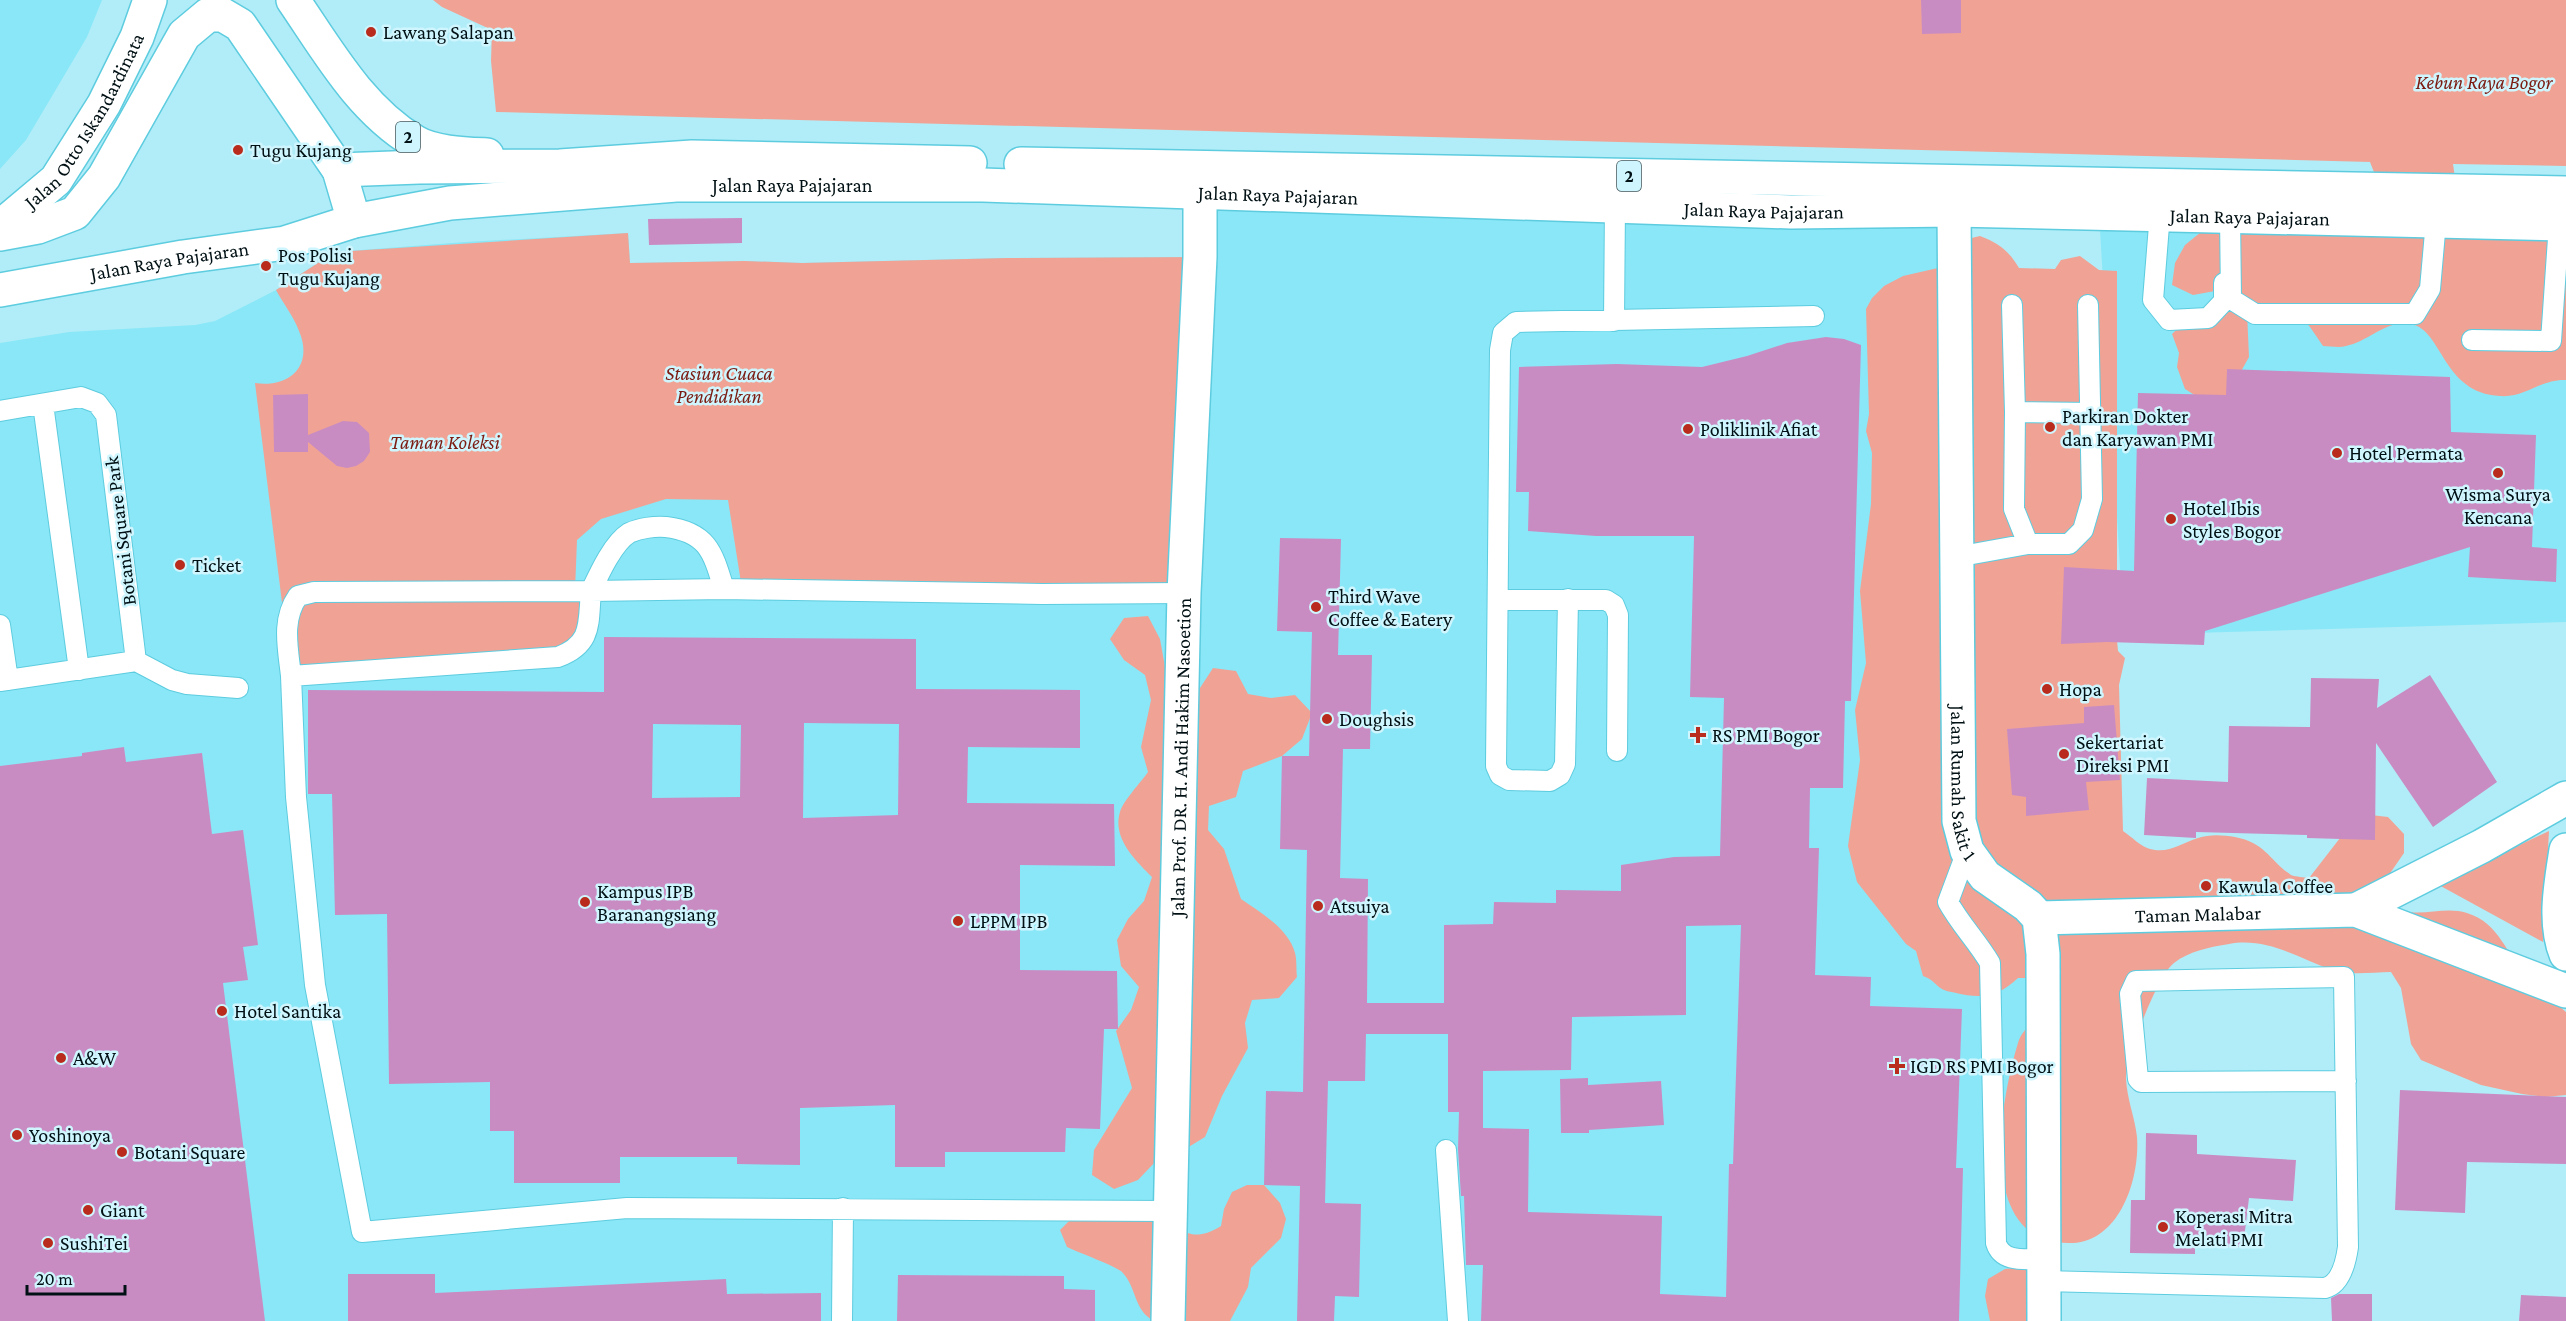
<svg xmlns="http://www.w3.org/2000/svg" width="2566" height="1321" viewBox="0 0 2566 1321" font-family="'Crimson Pro',serif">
<rect width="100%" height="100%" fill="#b1edf8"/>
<path fill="#8ae7f7" d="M 0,0 L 102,0 L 87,37 L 26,140 L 0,169 Z
M 1200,192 L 1954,210 L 2028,906 L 2044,1321 L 0,1321 L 0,343 L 69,332 L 195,325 L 215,321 L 276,290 L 335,252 L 465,242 L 628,233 L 630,263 L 745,261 L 802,263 L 1007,258 L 1198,257 Z
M 2099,213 L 2566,224 L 2566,622 L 2124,635 Z"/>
<path fill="#f0a395" d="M 433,0 L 2566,0 L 2566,166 L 2453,164 L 2455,178 L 2566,221 L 2566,380 C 2540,379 2526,398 2500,396 C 2442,393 2443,330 2411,324 C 2387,319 2368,342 2346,346 C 2339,348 2330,346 2323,346 L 2310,327 L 2293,309 L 2247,312 L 2249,357 L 2215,418 L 2204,401 L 2185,389 L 2177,367 L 2179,353 L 2172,334 L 2187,320 L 2225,310 L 2215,291 L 2193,295 L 2172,285 L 2175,263 L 2185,245 L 2222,215 L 2381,190 L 2370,162 L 496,112 L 491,61 L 492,30 L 442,7 Z
M 628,233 L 630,263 L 745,261 L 802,263 L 1007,258 L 1200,257 L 1184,593 L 742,589 L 728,500 L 666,499 L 601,519 L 577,540 L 575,591 L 591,591 L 573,652 L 291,676 L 255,383 C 289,388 314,366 299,331 C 294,317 283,303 276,290 L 335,252 Z
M 1980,236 C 1999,243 2009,251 2019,268 L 2055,269 L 2061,260 L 2080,256 L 2099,270 L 2117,271 L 2117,640 L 2118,651 L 2125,658 L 2119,685 L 2123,831 C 2131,836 2141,847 2150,849 C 2169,854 2181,843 2198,838 C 2210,834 2223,835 2235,837 C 2266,843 2269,860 2291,875 C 2296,877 2304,877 2309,878 L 2340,838 L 2371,815 L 2388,817 L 2404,834 L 2404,853 L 2382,885 L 2387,902 C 2392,905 2398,910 2403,911 C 2425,916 2446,906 2467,913 C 2500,923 2507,956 2528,979 C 2539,991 2554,1001 2566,1012 L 2566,1095 L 2545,1097 L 2522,1094 L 2481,1085 L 2421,1060 L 2411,1044 L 2401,988 L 2391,972 C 2372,972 2351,976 2332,970 C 2298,958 2267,937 2229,944 C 2210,947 2189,951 2174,963 C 2157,976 2126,1058 2126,1079 C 2127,1099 2135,1118 2137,1137 C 2140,1177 2121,1240 2073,1243 C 1974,1248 2000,1101 2018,1043 C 2020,1034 2029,1027 2031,1019 C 2033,1008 2028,990 2027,978 L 2018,978 C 1998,997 1981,999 1956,993 C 1952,992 1945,991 1942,989 C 1934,984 1934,980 1923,976 L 1916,951 L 1906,944 L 1857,882 L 1848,846 L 1860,760 L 1855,710 L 1866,663 L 1860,591 L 1871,504 L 1872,453 L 1866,431 L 1869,414 L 1866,309 L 1872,298 L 1884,286 L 1903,276 L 1938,268 L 1959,241 Z
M 1148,616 L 1160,639 L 1165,667 L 1177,692 L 1200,688 L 1213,668 L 1236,671 L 1248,694 L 1271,698 L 1295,695 L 1312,713 L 1302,739 L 1282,756 L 1243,771 L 1236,797 L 1209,806 L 1208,830 L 1224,849 L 1241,899 C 1260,912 1289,929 1295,953 C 1297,960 1296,969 1297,977 L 1279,998 L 1252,1000 L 1245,1023 L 1248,1048 L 1222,1096 L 1205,1137 L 1182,1151 L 1157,1160 L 1138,1180 L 1114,1189 L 1092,1175 L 1094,1150 L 1132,1088 L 1116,1031 L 1131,1010 L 1139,987 L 1121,966 L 1117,940 L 1128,919 L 1144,901 L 1152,877 C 1135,860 1112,838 1120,812 C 1123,801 1141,782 1148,772 L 1141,747 L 1151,700 L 1145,675 L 1124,660 L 1110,639 L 1124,618 Z
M 2549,831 L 2543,942 L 2437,884 Z
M 1247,1185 L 1264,1185 L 1280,1203 L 1286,1219 L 1281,1238 L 1251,1268 L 1248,1287 L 1230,1321 L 1154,1321 C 1133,1310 1137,1287 1122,1272 C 1116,1266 1077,1252 1067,1247 L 1060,1230 L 1072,1218 C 1098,1218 1125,1216 1152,1218 C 1182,1221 1185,1248 1221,1226 L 1224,1209 L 1232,1192 Z
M 2023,1267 L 2038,1275 L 2055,1321 L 1990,1321 L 1985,1296 L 1988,1279 L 2005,1269 Z"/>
<path fill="#c98cc2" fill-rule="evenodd" d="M 1921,0 L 1961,0 L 1961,33 L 1922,34 Z
M 742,218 L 742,243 L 649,245 L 648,219 Z
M 1826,337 L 1844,339 L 1861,345 L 1851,701 L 1845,701 L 1843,788 L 1810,788 L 1809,848 L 1819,848 L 1815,975 L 1871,977 L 1870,1006 L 1962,1009 L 1956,1168 L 1963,1168 L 1959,1321 L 1481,1321 L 1483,1265 L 1466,1265 L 1464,1196 L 1461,1196 L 1458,1149 L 1459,1112 L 1448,1112 L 1448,1034 L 1366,1034 L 1365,1081 L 1328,1081 L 1325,1203 L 1361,1204 L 1359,1297 L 1335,1296 L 1334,1321 L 1297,1321 L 1300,1186 L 1264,1185 L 1266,1091 L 1303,1092 L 1307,850 L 1280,849 L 1282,756 L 1309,756 L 1312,632 L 1277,631 L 1280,538 L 1341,539 L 1338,655 L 1372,655 L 1370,749 L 1343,749 L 1340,878 L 1368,879 L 1367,1003 L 1444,1003 L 1444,925 L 1493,924 L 1494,902 L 1556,903 L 1556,890 L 1621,891 L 1621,865 L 1674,857 L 1720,856 L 1724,698 L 1690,697 L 1694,536 L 1596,536 L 1528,531 L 1529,492 L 1516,492 L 1519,367 L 1617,364 L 1702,367 L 1747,356 L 1787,343 ZM 1741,925 L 1733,1164 L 1729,1164 L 1726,1297 L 1660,1294 L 1662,1216 L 1528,1212 L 1529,1129 L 1483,1128 L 1483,1071 L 1571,1070 L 1572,1017 L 1686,1015 L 1686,926 Z
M 2227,369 L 2450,377 L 2451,432 L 2536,435 L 2532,547 L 2557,549 L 2556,582 L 2468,577 L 2470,547 L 2205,631 L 2204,645 L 2107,642 L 2061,644 L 2064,567 L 2134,571 L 2138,393 L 2226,395 Z
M 308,394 L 308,435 L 343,421 L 357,422 L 369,433 L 370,452 L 364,461 L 356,466 L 347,468 L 337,466 L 308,442 L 308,452 L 274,452 L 273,395 Z
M 604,637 L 916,639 L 916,689 L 1080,690 L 1080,748 L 968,747 L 967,803 L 1114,804 L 1115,866 L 1020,865 L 1020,970 L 1117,971 L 1118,1029 L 1104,1029 L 1100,1129 L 1066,1128 L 1065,1152 L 945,1152 L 945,1167 L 895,1167 L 895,1105 L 800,1108 L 800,1165 L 737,1164 L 737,1157 L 620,1157 L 620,1183 L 514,1183 L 514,1131 L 490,1131 L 490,1082 L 389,1084 L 387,914 L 335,915 L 332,794 L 308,794 L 308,690 L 604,692 ZM 804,723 L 899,724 L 898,815 L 803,818 ZM 653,724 L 741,725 L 740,797 L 652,798 Z
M 2430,675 L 2497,782 L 2433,827 L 2376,743 L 2375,840 L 2307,838 L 2307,835 L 2196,832 L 2196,838 L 2144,835 L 2147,778 L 2228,782 L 2229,726 L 2310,727 L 2311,678 L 2379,679 L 2377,708 Z
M 2114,705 L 2120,780 L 2086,782 L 2089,810 L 2026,816 L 2026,797 L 2012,795 L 2007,729 L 2084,723 L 2084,707 Z
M 124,747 L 126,762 L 202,753 L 212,834 L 243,830 L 258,945 L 243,947 L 248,980 L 223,983 L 265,1321 L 0,1321 L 0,766 L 82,756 L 82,753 Z
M 1588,1078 L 1588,1085 L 1661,1081 L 1664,1125 L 1589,1130 L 1589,1133 L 1561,1133 L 1560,1079 Z
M 2400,1090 L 2566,1097 L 2566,1164 L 2467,1162 L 2465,1213 L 2395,1210 Z
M 2146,1133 L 2197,1135 L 2197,1154 L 2296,1160 L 2293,1201 L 2249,1198 L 2243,1247 L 2195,1246 L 2195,1254 L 2130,1253 L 2131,1200 L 2145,1200 Z
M 348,1274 L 435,1274 L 435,1293 L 726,1279 L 727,1294 L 821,1293 L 821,1321 L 348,1321 Z
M 898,1275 L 1064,1276 L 1064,1289 L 1095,1290 L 1095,1321 L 897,1321 Z
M 2339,1294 L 2372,1294 L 2372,1321 L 2332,1321 L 2331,1298 Z
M 2521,1295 L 2566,1297 L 2566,1321 L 2519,1321 Z"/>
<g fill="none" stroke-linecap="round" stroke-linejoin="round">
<defs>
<path id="service" d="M 2160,213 L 2153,300 L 2169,320 L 2208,318 L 2224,301 L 2224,283
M 2230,215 L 2231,299 L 2255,314 L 2415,314 L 2430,289 L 2436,221
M 2012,305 L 2015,412 L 2014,509 L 2028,544 L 2069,544 L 2083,530 L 2092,499 L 2088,305
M 1614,321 L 1615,205
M 2472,340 L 2551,341 L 2559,224
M 43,404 L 79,670
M 0,411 L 81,397 L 97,403 L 106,415 L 136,661
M 2015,412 L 2092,413
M 1956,557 L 2028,544
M 1568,599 L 1565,764 L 1560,775 L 1550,781 L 1509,780 L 1500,775 L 1496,766 L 1500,350 L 1503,333 L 1516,322 L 1814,316
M 1498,600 L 1606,600 L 1614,605 L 1618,615 L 1617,751
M 0,625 L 8,680
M 136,661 L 172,680 L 187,684 L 238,688
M 291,676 C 288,648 281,620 298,596 L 314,592 L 591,591 C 599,574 613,543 629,533 C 640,528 655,526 666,527 C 708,532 713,553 724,589
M 0,681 L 136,661
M 1967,851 L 1948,902 C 1960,924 1977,941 1990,963 L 1996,1243 C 2002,1263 2025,1259 2043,1259
M 1446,1150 L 1458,1321
M 1169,1211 L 627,1208 L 362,1232 L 315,985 L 296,797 L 291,676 L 558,657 C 593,644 588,623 591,591 L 724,589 L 1042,594 L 1184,593
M 2043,1281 L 2325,1288 C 2341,1284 2346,1261 2348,1247 L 2344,977 L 2136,981 L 2130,994 L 2138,1079 L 2141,1082 L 2346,1081
M 842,1321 L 843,1208"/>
<g id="minor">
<path id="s1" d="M 1954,210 L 1959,821 L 1967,851 L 1985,876 L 2028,906 L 2039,918 L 2043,954 L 2044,1321"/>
<path d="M 2566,850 C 2561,883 2553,922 2566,954"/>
<path d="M 2356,910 L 2482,846 L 2566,798"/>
<path id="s2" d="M 2039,918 L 2356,910 L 2566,991"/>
</g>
<g id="tertiary">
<path id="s3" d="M 1168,1321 L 1184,593 L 1200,257 L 1200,192"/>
</g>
<g id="primary">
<path d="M 293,0 C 328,51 360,109 415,142 C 433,153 466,154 487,155"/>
<path id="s4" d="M 0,227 L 56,180 L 104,104 L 137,37 L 150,0"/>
</g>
<g id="trunk">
<path d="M 1021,164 L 2566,193"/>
<path d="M 339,170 L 419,167 L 560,166 L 692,157 L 970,163"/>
<path d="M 0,234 L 38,227 L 75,213 L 104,177 L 184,35 L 208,15 L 223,15 L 240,25 L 339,170 L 354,221"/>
<path id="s5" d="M 0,290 L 183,257 L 285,243 L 354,221 L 450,203 L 676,185 L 983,185 L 1791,212 L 1954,210 L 2566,224"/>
</g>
</defs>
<use href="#service" stroke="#5dccdf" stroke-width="22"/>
<use href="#minor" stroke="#5dccdf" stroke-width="36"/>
<use href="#tertiary" stroke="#5dccdf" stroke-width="36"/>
<use href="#primary" stroke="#5dccdf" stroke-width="36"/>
<use href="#trunk" stroke="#5dccdf" stroke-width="36"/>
<use href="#service" stroke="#fff" stroke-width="20"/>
<use href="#minor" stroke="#fff" stroke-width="33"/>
<use href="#tertiary" stroke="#fff" stroke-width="33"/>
<use href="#primary" stroke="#fff" stroke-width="33"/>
<use href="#trunk" stroke="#fff" stroke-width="33"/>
</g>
<g fill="#b92b1c" stroke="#cff6fe" stroke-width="2">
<circle cx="371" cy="32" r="6"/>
<circle cx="238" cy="150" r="6"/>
<circle cx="266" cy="266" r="6"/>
<circle cx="2050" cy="427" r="6"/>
<circle cx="1688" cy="429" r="6"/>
<circle cx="2337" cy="453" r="6"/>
<circle cx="2498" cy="473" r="6"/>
<circle cx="2171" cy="519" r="6"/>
<circle cx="180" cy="565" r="6"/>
<circle cx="1316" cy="607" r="6"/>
<circle cx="2047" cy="689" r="6"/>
<circle cx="1327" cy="719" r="6"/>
<path d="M1695 726h6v6h6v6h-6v6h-6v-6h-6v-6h6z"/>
<circle cx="2064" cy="754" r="6"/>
<circle cx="2206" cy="886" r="6"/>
<circle cx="585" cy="902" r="6"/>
<circle cx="1318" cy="906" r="6"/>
<circle cx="958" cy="921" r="6"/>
<circle cx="222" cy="1011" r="6"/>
<circle cx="61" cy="1058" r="6"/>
<path d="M1894 1057h6v6h6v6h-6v6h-6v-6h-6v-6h6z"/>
<circle cx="17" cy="1135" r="6"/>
<circle cx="122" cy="1152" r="6"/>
<circle cx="88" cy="1210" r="6"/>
<circle cx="2163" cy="1227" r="6"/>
<circle cx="48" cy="1243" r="6"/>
</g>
<g text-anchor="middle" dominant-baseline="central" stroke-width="5" stroke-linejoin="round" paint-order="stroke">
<g fill="#cff6fe" stroke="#3e555a" stroke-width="1.5">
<rect x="396" y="122" width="24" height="30" rx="4.5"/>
<rect x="1617" y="161" width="24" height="30" rx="4.5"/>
</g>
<g font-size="18" font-weight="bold" fill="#001014">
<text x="408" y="137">2</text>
<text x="1629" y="176">2</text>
</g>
<g font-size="20" fill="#001014" stroke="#cff6fe" text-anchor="start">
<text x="383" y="32">Lawang Salapan</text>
<text x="250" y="150">Tugu Kujang</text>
<text x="278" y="255">Pos Polisi<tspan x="278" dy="23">Tugu Kujang</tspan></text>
<text x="2062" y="416">Parkiran Dokter<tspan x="2062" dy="23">dan Karyawan PMI</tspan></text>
<text x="1700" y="429">Poliklinik Afiat</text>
<text x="2349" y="453">Hotel Permata</text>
<text x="2498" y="494" text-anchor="middle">Wisma Surya<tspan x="2498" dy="23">Kencana</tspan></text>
<text x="2183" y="508">Hotel Ibis<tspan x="2183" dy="23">Styles Bogor</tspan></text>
<text x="192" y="565">Ticket</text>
<text x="1328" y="596">Third Wave<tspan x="1328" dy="23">Coffee &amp; Eatery</tspan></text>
<text x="2059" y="689">Hopa</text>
<text x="1339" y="719">Doughsis</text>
<text x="1712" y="735">RS PMI Bogor</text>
<text x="2076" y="742">Sekertariat<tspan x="2076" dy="23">Direksi PMI</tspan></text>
<text x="2218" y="886">Kawula Coffee</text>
<text x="597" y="891">Kampus IPB<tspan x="597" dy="23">Baranangsiang</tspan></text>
<text x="1330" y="906">Atsuiya</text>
<text x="970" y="921">LPPM IPB</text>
<text x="234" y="1011">Hotel Santika</text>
<text x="73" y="1058">A&amp;W</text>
<text x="1910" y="1066">IGD RS PMI Bogor</text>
<text x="29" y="1135">Yoshinoya</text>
<text x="134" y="1152">Botani Square</text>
<text x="100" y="1210">Giant</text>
<text x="2175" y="1216">Koperasi Mitra<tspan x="2175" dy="23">Melati PMI</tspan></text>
<text x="60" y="1243">SushiTei</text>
</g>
<g font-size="20" font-style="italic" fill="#7b1b11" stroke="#cff6fe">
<text x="2484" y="82">Kebun Raya Bogor</text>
<text x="719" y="373">Stasiun Cuaca<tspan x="719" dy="23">Pendidikan</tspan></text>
<text x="445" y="442">Taman Koleksi</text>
</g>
<g font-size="20" fill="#001014" stroke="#cff6fe">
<text stroke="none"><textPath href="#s4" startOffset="138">Jalan Otto Iskandardinata</textPath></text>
<text stroke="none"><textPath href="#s5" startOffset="802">Jalan Raya Pajajaran</textPath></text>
<text stroke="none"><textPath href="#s5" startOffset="1288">Jalan Raya Pajajaran</textPath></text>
<text stroke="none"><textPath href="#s5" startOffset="1774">Jalan Raya Pajajaran</textPath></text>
<text stroke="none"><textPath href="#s5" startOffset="2260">Jalan Raya Pajajaran</textPath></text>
<text stroke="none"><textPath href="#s5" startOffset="172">Jalan Raya Pajajaran</textPath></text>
<text transform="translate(120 531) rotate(-97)">Botani Square Park</text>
<text stroke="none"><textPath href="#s3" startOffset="564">Jalan Prof. DR. H. Andi Hakim Nasoetion</textPath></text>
<text stroke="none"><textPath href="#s1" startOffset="573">Jalan Rumah Sakit 1</textPath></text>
<text stroke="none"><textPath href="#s2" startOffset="159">Taman Malabar</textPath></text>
</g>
</g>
<path d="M27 1285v9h98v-9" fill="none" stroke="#001014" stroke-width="3"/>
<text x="36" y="1285" font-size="18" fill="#001014" stroke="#cff6fe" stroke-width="4.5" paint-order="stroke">20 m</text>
</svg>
